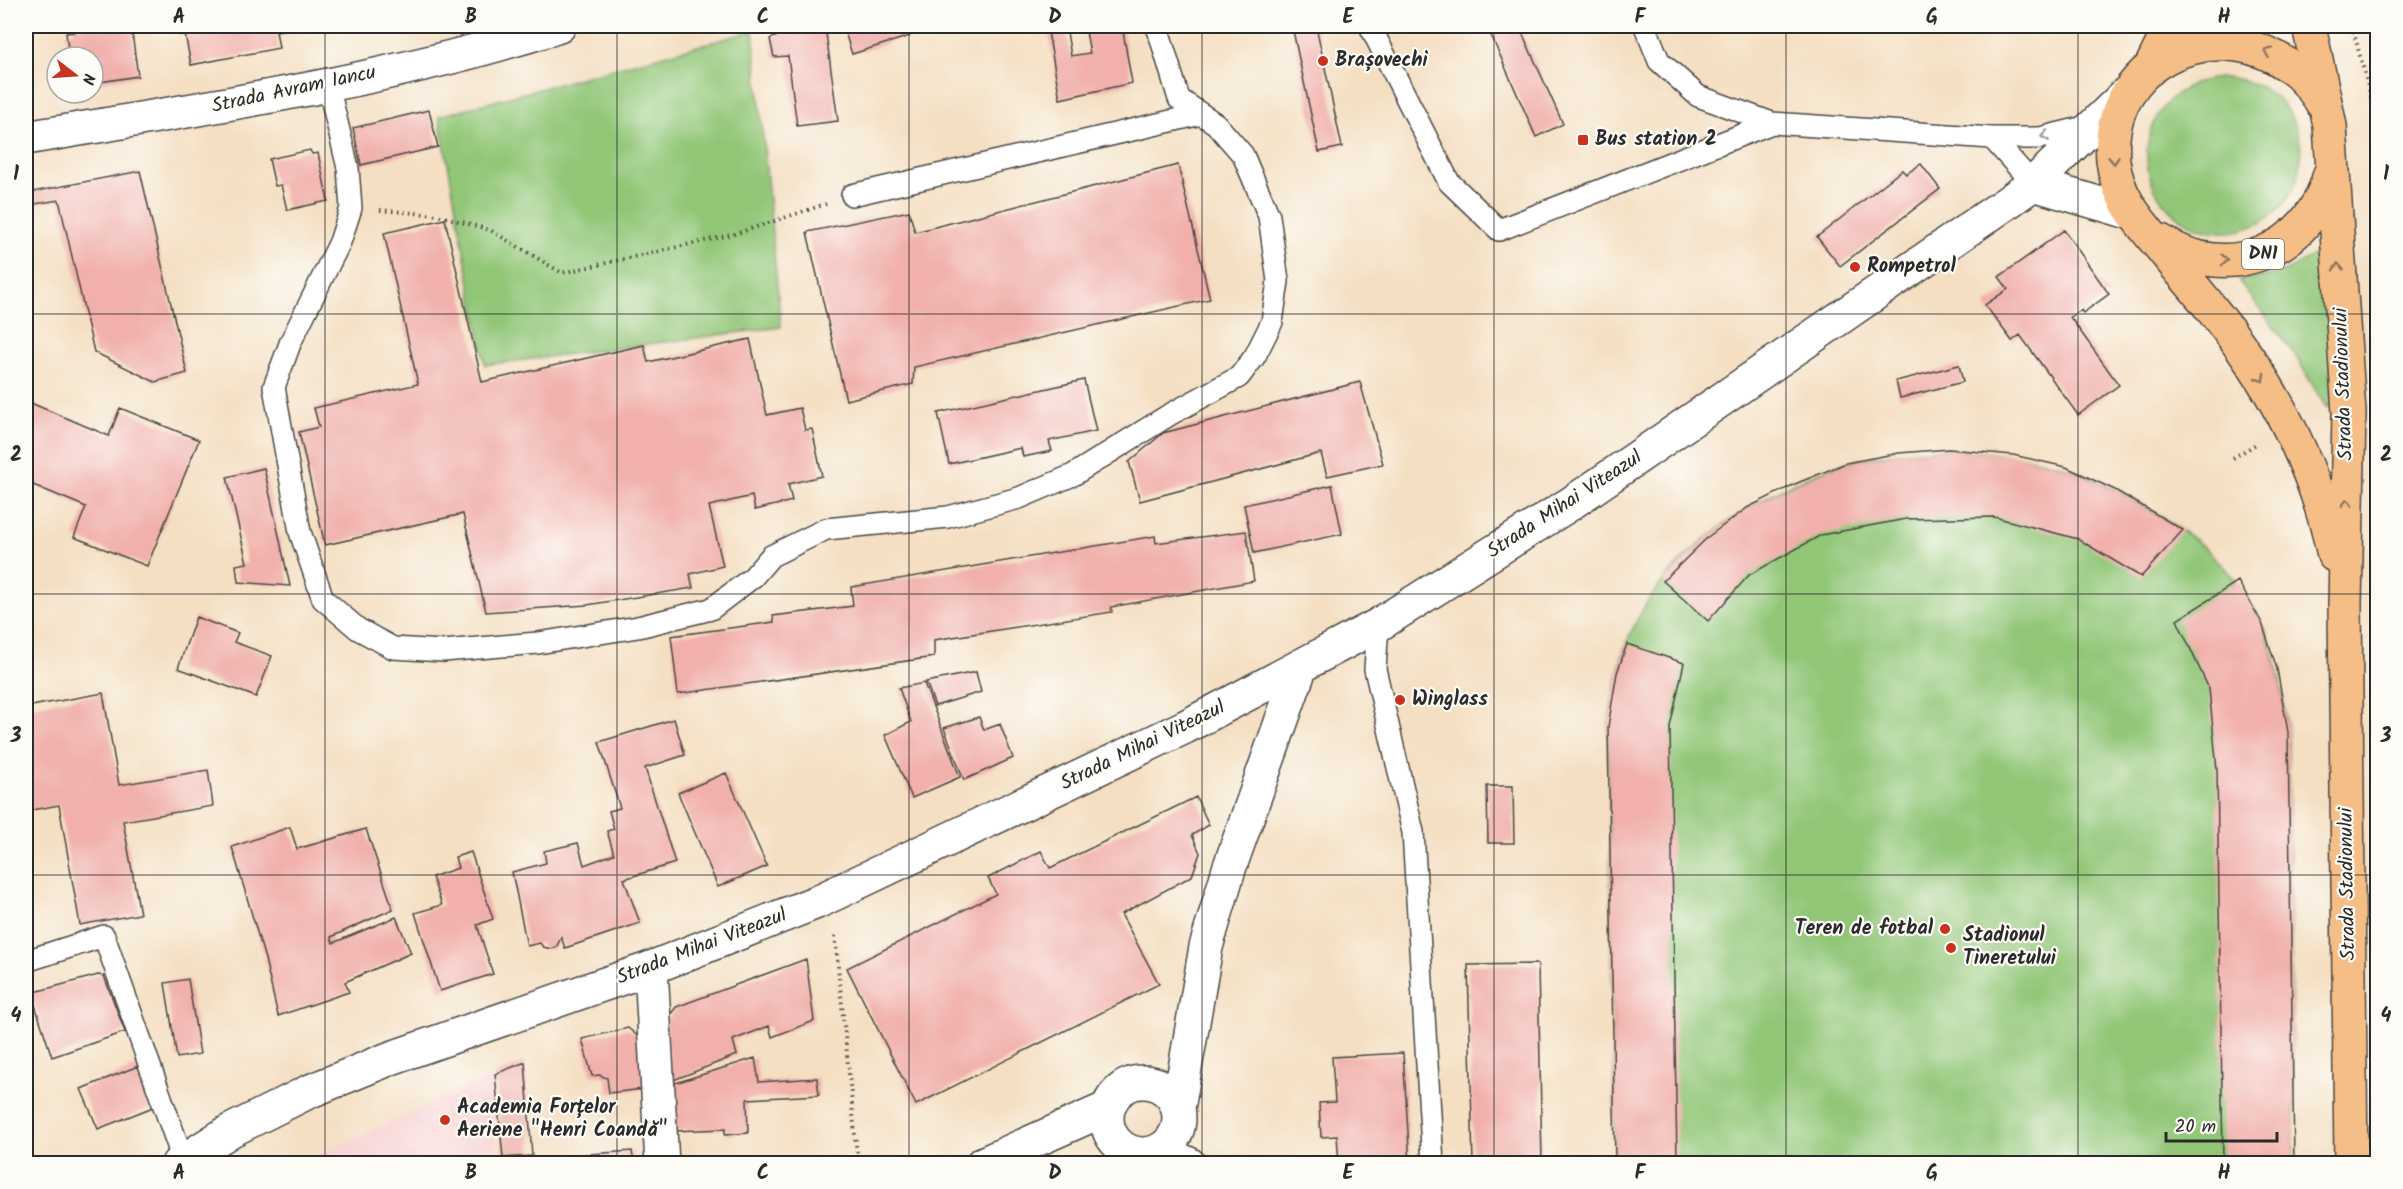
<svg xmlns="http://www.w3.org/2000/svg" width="2403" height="1189" viewBox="0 0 2403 1189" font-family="Kalam,sans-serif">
<rect width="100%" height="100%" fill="#fdfcf7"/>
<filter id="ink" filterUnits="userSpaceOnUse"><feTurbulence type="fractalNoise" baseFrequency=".0167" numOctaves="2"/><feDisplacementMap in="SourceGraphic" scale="12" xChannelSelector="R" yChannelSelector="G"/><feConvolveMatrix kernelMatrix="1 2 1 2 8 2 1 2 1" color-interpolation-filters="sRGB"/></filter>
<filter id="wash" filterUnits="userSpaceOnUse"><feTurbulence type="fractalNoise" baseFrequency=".008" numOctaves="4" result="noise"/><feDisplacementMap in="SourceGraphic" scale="24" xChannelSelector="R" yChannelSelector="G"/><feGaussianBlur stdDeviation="1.35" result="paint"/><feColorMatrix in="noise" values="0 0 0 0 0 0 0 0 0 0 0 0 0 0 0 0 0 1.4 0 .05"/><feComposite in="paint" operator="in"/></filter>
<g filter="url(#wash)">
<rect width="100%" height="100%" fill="#f4dfc2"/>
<path fill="#f7cfd1" d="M 492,1076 L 497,1163 L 300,1163 Z"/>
<path fill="#91c677" stroke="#5e7851" stroke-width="1.5" d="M 753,31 L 781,327 L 485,365 L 439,116 Z
M2147 155a77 77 0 1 1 154 0a77 77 0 1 1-154 0Z
M 2323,248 L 2341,399 L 2326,408 L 2295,355 L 2238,280 C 2277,277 2292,271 2323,248 Z
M 1949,449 C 1988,453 2028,455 2066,467 C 2090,475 2113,489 2135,501 C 2194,535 2229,560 2261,622 C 2278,655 2282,695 2288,731 L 2294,1163 L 1615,1164 L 1608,727 C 1614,693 1618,657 1634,626 C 1671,549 1766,487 1846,463 C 1879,453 1915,452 1949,449 Z"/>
<g id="blocks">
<path fill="#f1b0ac" d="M 73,26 L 131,26 L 138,76 L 93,83 L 93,57 L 69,56 L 66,33 L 74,32 Z
M 178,26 L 294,26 L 295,28 L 276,31 L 279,48 L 191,65 L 185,34 L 179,35 Z
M 774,26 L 825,26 L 838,121 L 797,126 L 788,56 L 774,57 L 770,39 L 777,36 Z
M 843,26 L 907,26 L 910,36 L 852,54 Z
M 1047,26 L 1066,26 L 1071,56 L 1090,53 L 1085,26 L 1122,26 L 1132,83 L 1060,99 Z
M 1292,26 L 1316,26 L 1342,147 L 1319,152 Z
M 1487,26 L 1519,26 L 1563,124 L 1536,137 Z
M 429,110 L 438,147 L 361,165 L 353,128 Z
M 310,150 L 312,154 L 318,153 L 328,201 L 287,210 L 281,185 L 275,186 L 269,159 Z
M 1921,164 L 1940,189 L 1840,266 L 1817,237 L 1902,170 L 1906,174 Z
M 1178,165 L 1210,299 L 914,367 L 913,384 L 846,400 L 807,232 L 909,211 L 915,232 Z
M 140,171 L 187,373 L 155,382 L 94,352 L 59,200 L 29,205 L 27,193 Z
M 445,219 L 482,382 L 644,345 L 648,362 L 750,339 L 767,415 L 800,408 L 805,430 L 812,429 L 822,476 L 788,484 L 792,501 L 755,510 L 752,496 L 709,506 L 723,566 L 690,574 L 693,588 L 587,605 L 486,612 L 463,514 L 325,545 L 299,432 L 319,427 L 314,408 L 418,384 L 384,233 Z
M 2064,230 L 2109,294 L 2083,313 L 2081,310 L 2070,317 L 2119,385 L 2078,415 L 2020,335 L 2012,341 L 1985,305 L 2008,289 L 1999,277 Z
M 1959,365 L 1963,382 L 1900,398 L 1896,381 Z
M 1084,380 L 1096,431 L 1049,441 L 1052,451 L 1023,457 L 1021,448 L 949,464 L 938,413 Z
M 1360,382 L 1383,464 L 1327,476 L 1321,453 L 1140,501 L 1129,462 L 1163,433 Z
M 26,401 L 109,436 L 120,408 L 199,440 L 147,566 L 74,537 L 86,507 L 26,482 Z
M 1949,449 L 2013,455 L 2066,467 L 2115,490 L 2183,530 L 2141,577 L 2078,539 L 1994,517 L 1906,519 L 1821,535 L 1749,575 L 1708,621 L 1663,581 L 1709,536 L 1747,508 L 1795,484 L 1846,463 L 1899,453 Z
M 264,468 L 290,586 L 238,582 L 236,565 L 247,563 L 227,477 Z
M 1332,485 L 1342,534 L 1254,553 L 1244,505 Z
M 1246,531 L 1254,581 L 1111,607 L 1112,612 L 934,640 L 934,657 L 678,694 L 671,636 L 774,622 L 773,616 L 853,606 L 851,587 L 1155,536 L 1156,543 Z
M 2238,581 L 2262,623 L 2277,669 L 2288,732 L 2294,1164 L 2223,1164 L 2217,770 L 2209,689 L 2177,620 Z
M 196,617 L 238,633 L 234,642 L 272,656 L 256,697 L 178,668 Z
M 1627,644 L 1684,663 L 1670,727 L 1677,1164 L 1615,1164 L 1608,727 L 1617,673 Z
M 976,672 L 981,692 L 935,706 L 926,682 Z
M 924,683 L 960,777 L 912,798 L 885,735 L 911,722 L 899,688 Z
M 103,693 L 119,785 L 208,770 L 213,806 L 123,821 L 140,914 L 80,925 L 59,805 L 26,811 L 26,707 Z
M 979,717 L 984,730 L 1000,724 L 1013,758 L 964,780 L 944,728 Z
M 674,719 L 685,755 L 645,768 L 675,863 L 624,879 L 640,923 L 565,948 L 561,937 L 557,946 L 552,949 L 543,947 L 540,943 L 527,946 L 512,872 L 546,863 L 544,851 L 578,843 L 584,865 L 614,854 L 607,831 L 614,829 L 609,811 L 620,808 L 599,742 Z
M 726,773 L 767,866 L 718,887 L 678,793 Z
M 1487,786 L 1513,786 L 1514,843 L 1488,843 Z
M 1196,797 L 1209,825 L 1192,835 L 1200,853 L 1192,876 L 1121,914 L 1159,984 L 916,1105 L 847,968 L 996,894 L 988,878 L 1041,851 L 1050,868 Z
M 290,827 L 297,849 L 366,829 L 393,909 L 331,937 L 333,943 L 396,917 L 411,953 L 345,982 L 349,992 L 278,1016 L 265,959 L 232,847 Z
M 471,852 L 493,919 L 477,925 L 493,974 L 440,991 L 415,913 L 442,905 L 432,877 L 458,868 L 455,857 Z
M 806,959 L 814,1021 L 772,1037 L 769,1026 L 733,1040 L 737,1055 L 671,1081 L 666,1021 L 676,1007 Z
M 1538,964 L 1542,1164 L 1473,1164 L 1468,965 Z
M 98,975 L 104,976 L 125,1032 L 52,1057 L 31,993 Z
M 188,979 L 200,1054 L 177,1058 L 165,983 Z
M 628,1028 L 640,1038 L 644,1089 L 609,1093 L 607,1078 L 599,1075 L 592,1076 L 582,1039 Z
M 1403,1053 L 1410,1164 L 1339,1164 L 1337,1136 L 1321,1137 L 1319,1103 L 1335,1102 L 1332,1057 Z
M 755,1058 L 759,1082 L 817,1078 L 819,1095 L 747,1099 L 748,1133 L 725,1135 L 725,1129 L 674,1131 L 672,1084 Z
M 525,1062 L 532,1156 L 503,1158 L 495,1074 Z
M 138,1066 L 153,1107 L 98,1129 L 81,1089 Z
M 632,1151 L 634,1164 L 578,1164 L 577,1155 Z"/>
</g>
</g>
<g filter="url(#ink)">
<use href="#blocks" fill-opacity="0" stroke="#494642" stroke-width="1.5"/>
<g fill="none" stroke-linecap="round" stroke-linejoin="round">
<defs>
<path id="service" d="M 1370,26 L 1449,182 L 1499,230 L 1772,123
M 1645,26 L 1659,61 L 1698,96 L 1772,123 L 1992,138 L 2040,138 L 2089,126
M 328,85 L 348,168 L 351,208 L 340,242 L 291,341 L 274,387 L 300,532 L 323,599 L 358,629 L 393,648 L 443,651 L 538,643 L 638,627 L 711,609 L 753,577 L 771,556 L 826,529 L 948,517 L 1019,498 L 1073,475 L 1169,415 L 1239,377 L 1255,356 L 1272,322 L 1278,281 L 1269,216 L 1243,155 L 1216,124 L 1179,99 L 1157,26
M 1992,138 L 2033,184
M 852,195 L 1201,114
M 1378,625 L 1375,669 L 1413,832 L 1433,1164
M 26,961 L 104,936 L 183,1160"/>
<path id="minor" d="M 651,968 L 662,1164
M1107 1118a36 36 0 1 1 72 0a36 36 0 1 1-72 0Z
M 1178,1109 L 1206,947 L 1229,869 L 1301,666
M 1160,1150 L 1189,1164
M 982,1164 L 1108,1108"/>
<path id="tertiary" d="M 26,138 C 204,108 386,82 559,26
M 2033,184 L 2132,213
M 178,1164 L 230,1131 L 308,1092 L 391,1058 L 651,968 L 817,902 L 1185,727 L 1378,625 L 1570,504 L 2008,202 L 2033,184 L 2131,89"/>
<path id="primary" d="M 2309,26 L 2330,126 L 2349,413 L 2345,604 L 2351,1164
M 2150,69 L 2171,26
M 2322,103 C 2262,0 2103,40 2113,160 C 2117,201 2144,226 2168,256 C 2193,287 2220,317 2242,349 C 2286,411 2318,481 2334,555
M 2161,241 C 2228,285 2310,251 2330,174"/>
</defs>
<use href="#service" stroke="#494642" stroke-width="24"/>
<use href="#minor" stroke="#494642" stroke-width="36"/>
<use href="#tertiary" stroke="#494642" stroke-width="36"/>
<use href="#primary" stroke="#494642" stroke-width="36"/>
<path stroke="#494642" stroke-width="4" stroke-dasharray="1.5 4.5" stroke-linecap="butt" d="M 2352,26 L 2378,123
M 380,210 L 437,215 L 490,230 L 562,273 L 735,234 L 826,204
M 2233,458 L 2258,443
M 835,936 L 858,1164"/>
<use href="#service" stroke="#fff" stroke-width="21"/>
<use href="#minor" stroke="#fff" stroke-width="33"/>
<use href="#tertiary" stroke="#fff" stroke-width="33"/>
<use href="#primary" stroke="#f6be87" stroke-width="33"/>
</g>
<defs><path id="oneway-chevron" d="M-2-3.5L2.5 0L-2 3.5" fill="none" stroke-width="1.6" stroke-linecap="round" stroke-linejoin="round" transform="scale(1.5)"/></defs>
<g stroke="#907459">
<use href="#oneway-chevron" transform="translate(2268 52) rotate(-156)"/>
<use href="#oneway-chevron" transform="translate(2114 160) rotate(86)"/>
<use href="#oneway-chevron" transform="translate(2225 260) rotate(1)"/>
<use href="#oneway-chevron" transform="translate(2338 267) rotate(-94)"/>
<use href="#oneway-chevron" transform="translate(2261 378) rotate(60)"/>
<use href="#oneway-chevron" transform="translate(2347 503) rotate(-89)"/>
</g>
<use stroke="#a0a0a0" href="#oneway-chevron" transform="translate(2045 136) rotate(170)"/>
</g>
<path fill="none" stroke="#2b2b2b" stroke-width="1.5" stroke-opacity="0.55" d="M 325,26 L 325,1164M 617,26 L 617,1164M 909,26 L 909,1164M 1202,26 L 1202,1164M 1494,26 L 1494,1164M 1786,26 L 1786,1164M 2078,26 L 2078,1164M 26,314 L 2378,314M 26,594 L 2378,594M 26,875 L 2378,875"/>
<g fill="#c8321e" stroke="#fdfcf7" stroke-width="2">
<circle cx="1323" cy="61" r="6"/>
<rect x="1577" y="134" width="12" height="12" rx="3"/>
<circle cx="1855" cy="267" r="6"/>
<circle cx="1400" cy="700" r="6"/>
<circle cx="1945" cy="929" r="6"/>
<circle cx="1951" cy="948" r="6"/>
<circle cx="445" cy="1120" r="6"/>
</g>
<g text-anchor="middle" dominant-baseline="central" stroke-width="4.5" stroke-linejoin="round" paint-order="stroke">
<rect fill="#fdfcf7" stroke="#6a6a68" stroke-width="1.5" x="2242" y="239" width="42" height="30" rx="4.5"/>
<g font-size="18" font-weight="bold" fill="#2b2b2b">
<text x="2263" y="254">DN1</text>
</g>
<g font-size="20" font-weight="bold" fill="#2b2b2b" stroke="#fdfcf7" text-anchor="start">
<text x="1335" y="61">Brașovechi</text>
<text x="1595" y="140">Bus station 2</text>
<text x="1867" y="267">Rompetrol</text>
<text x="1412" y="700">Winglass</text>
<text x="1933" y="929" text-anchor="end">Teren de fotbal</text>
<text x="1963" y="936">Stadionul<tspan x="1963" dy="23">Tineretului</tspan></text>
<text x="457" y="1108">Academia Forțelor<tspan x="457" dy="23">Aeriene "Henri Coandă"</tspan></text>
</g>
<g font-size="20" fill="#2b2b2b" stroke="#fdfcf7">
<text transform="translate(294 90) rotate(-12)">Strada Avram Iancu</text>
<text transform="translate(2344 384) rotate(-92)">Strada Stadionului</text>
<text transform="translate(1565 505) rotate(-33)">Strada Mihai Viteazul</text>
<text transform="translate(1143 746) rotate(-26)">Strada Mihai Viteazul</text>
<text transform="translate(2348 884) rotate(-91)">Strada Stadionului</text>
<text transform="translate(702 947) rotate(-21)">Strada Mihai Viteazul</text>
</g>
</g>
<rect width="2403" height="1189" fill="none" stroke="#fdfcf7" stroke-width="66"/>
<g transform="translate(75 75) rotate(107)"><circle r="28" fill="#fdfcf7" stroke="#a9a8a5" stroke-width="1.5"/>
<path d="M0-4.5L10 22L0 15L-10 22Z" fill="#c8321e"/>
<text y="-9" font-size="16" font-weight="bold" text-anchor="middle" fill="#2b2b2b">N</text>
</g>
<path d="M2166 1132v9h111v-9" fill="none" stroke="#2b2b2b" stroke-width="3"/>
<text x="2175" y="1132" font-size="18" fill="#2b2b2b" stroke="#fdfcf7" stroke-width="4.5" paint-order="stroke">20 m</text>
<rect x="33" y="33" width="2337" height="1123" fill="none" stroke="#2b2b2b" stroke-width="2"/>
<g font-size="20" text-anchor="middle" font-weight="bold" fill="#2b2b2b">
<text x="179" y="23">A</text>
<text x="471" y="23">B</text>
<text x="763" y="23">C</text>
<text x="1055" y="23">D</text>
<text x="1348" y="23">E</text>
<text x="1640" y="23">F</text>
<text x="1932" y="23">G</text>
<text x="2224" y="23">H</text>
<text x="16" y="180">1</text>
<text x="2386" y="180">1</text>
<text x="16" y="461">2</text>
<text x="2386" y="461">2</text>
<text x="16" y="742">3</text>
<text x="2386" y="742">3</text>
<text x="16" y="1022">4</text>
<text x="2386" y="1022">4</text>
<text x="179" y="1179">A</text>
<text x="471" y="1179">B</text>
<text x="763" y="1179">C</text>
<text x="1055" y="1179">D</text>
<text x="1348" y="1179">E</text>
<text x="1640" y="1179">F</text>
<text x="1932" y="1179">G</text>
<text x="2224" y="1179">H</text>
</g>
</svg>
